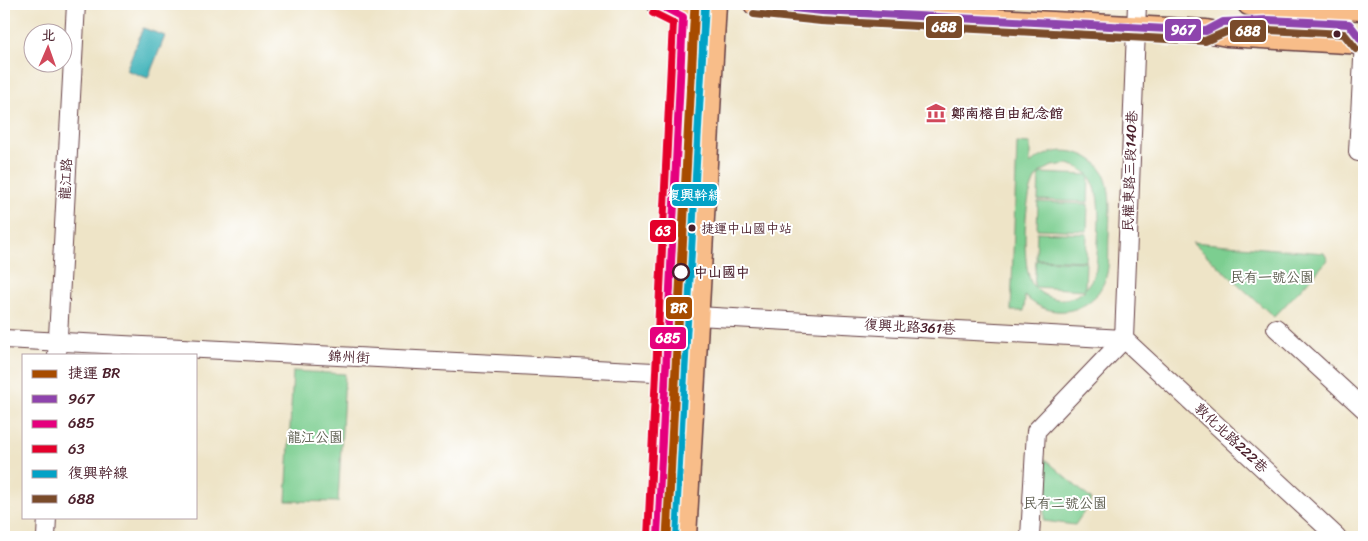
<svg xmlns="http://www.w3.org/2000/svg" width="1368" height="541" viewBox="0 0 1368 541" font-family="Sriracha,'LXGW WenKai TC',sans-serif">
<rect width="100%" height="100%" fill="#fff"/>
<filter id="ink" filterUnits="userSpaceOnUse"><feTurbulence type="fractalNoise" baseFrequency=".02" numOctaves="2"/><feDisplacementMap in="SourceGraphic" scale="10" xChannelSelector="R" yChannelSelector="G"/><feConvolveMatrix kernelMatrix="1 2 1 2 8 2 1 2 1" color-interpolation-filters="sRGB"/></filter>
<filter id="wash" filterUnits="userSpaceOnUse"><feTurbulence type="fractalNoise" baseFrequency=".0096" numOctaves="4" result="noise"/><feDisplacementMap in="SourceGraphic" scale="20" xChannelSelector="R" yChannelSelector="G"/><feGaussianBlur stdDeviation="1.12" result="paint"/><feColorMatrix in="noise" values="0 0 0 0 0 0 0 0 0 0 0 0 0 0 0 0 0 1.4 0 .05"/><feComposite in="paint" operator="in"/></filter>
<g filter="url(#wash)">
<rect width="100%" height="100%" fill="#eee4c7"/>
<path fill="#7cce90" stroke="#63765e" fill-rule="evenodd" d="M 1017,143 L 1030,144 L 1030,164 C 1042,154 1057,149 1073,152 C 1116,161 1110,202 1109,235 C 1108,249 1110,264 1106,277 C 1094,314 1051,322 1025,296 L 1024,311 L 1011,311 ZM 1068,164 L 1079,168 L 1089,175 L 1039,173 L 1052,166 ZM 1039,174 L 1038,200 L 1088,202 L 1089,176 C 1105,195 1097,244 1096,269 L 1092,279 L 1085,289 L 1086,262 L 1036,260 L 1034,287 C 1020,272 1023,187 1039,174 ZM 1035,288 L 1035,287 L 1085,290 C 1070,303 1049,302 1035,288 Z
M 1038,202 L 1088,204 L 1087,231 L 1037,229 Z
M 1037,232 L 1087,234 L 1086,261 L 1036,259 Z
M 1192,242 L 1324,253 L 1328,260 L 1274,317 Z
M 293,371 L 345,374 L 338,502 L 286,501 Z
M 1045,459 L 1092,500 L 1075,525 L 1044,521 Z"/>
<path fill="#46b6bc" stroke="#486a74" d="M 143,28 L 165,36 L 148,78 L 126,70 Z"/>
</g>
<g filter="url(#ink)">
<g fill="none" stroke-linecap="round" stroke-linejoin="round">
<defs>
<path id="minor" d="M 1358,152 L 1364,41
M 697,316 L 1124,339
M 1276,328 L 1364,409
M 4,339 L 693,374
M 1124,339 L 1137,4
M 1124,339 L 1337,537
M 57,355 L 76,4
M 46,537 L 47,517
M 1030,537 L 1036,431 L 1124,339"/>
<path id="major" d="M 658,4 L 683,17
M 755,4 L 822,11 L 1206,31 L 1227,35 L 1364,43
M 1249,4 L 1364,9
M 658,537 L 684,4
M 685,537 L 715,4"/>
</defs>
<use href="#minor" stroke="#633d42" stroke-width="20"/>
<use href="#major" stroke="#633d42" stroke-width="25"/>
<use href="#minor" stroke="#fff" stroke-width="18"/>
<use href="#major" stroke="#f8bd89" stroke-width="22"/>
<path stroke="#4a1f2b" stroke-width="4" d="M 688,138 L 697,104"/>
<defs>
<path id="bus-1" d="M 755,4 L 822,11 L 1206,31 L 1223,22 L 1268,20 L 1349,24 L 1364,43"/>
<path id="bus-2" d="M 658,4 L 683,17 L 658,537"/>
<path id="bus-3" d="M 648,537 L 673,23 L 653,13"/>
<path id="bus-4" d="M 675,536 L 705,4"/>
<path id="bus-5" d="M 754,14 L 821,21 L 1205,41 L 1226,32 L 1268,30 L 1344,34 L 1356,49"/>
</defs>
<use href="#bus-1" stroke="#fff" stroke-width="11"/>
<use href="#bus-2" stroke="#fff" stroke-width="11"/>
<use href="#bus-3" stroke="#fff" stroke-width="11"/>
<use href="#bus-4" stroke="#fff" stroke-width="11"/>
<use href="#bus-5" stroke="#fff" stroke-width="11"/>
<use href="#bus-1" stroke="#8e44ad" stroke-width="8"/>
<use href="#bus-2" stroke="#e5007d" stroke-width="8"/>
<use href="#bus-3" stroke="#e4002b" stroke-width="8"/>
<use href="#bus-4" stroke="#04a2c6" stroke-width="8"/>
<use href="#bus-5" stroke="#7a4b2a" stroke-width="8"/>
<defs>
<path id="metro-1" d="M 667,537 L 695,4"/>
</defs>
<use href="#metro-1" stroke="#fff" stroke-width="12"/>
<use href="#metro-1" stroke="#a74c00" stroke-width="9"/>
</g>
</g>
<defs>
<symbol id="museum-bare" viewBox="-9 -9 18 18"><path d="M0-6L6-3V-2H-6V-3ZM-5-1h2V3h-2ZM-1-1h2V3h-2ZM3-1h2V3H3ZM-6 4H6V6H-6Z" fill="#d1495b" stroke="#fff" stroke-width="2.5" paint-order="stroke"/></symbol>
</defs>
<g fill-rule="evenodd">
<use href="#museum-bare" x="922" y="99" width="28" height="28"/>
</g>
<g fill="#4a1f2b" stroke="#fff" stroke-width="2">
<circle cx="1337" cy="34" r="4.5"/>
<circle cx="692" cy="228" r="4.5"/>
</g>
<circle fill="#fff" stroke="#4a1f2b" stroke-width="2.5" cx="681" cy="272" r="8"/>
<g text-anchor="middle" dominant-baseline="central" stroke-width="4" stroke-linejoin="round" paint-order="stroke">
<g font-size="13" fill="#4a1f2b" stroke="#fff" text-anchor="start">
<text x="701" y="228">捷運中山國中站</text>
</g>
<g font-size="14" font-weight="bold" fill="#4a1f2b" stroke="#fff" text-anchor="start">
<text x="951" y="113">鄭南榕自由紀念館</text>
</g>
<g font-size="14" fill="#4a1f2b" stroke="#fff">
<text transform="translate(1130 171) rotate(-88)">民權東路三段140巷</text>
<text transform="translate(66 179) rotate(-87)">龍江路</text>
<text transform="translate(910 327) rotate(3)">復興北路361巷</text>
<text transform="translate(349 357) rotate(3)">錦州街</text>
<text transform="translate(1231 438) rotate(43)">敦化北路222巷</text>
</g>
<g font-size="14" font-weight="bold" fill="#4a1f2b" stroke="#fff" text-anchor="start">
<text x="694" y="272">中山國中</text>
</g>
<g font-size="14" fill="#5c5c4e" stroke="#fff">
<text x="1272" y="277">民有一號公園</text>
<text x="315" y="437">龍江公園</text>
<text x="1065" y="503">民有二號公園</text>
</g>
</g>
<g stroke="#fff" stroke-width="2">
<rect x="925" y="15" width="38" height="24" rx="5" fill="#7a4b2a"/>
<rect x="1164" y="18" width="38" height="24" rx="5" fill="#8e44ad"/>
<rect x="1229" y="19" width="38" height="24" rx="5" fill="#7a4b2a"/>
<rect x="671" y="183" width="47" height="24" rx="5" fill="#04a2c6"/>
<rect x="649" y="219" width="28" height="24" rx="5" fill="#e4002b"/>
<rect x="665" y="296" width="28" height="24" rx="5" fill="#a74c00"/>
<rect x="649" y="326" width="38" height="24" rx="5" fill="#e5007d"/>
</g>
<g font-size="14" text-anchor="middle" font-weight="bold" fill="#fff">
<text x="944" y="32">688</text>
<text x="1183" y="35">967</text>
<text x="1248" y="36">688</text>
<text x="694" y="200">復興幹線</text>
<text x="663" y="236">63</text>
<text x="679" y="313">BR</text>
<text x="668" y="343">685</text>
</g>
<rect width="1368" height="541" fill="none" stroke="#fff" stroke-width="20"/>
<rect x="22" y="354" width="175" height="165" fill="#ffffff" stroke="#b7a5aa"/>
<rect x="32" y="370" width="25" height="8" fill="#a74c00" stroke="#b7a5aa"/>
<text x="68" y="378" font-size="15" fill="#4a1f2b">捷運 BR</text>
<rect x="32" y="395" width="25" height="8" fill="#8e44ad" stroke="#b7a5aa"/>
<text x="68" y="404" font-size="15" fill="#4a1f2b">967</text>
<rect x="32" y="420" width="25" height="8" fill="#e5007d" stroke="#b7a5aa"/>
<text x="68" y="428" font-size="15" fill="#4a1f2b">685</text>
<rect x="32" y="445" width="25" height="8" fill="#e4002b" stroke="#b7a5aa"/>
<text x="68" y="454" font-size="15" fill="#4a1f2b">63</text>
<rect x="32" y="470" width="25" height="8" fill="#04a2c6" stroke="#b7a5aa"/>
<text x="68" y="478" font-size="15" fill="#4a1f2b">復興幹線</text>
<rect x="32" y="495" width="25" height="8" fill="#7a4b2a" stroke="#b7a5aa"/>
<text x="68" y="504" font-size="15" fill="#4a1f2b">688</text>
<g transform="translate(48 48) rotate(2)"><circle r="24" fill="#ffffff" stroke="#b7a5aa"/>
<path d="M0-4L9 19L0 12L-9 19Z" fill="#d1495b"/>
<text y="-8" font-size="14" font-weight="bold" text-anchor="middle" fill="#4a1f2b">北</text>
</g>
</svg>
